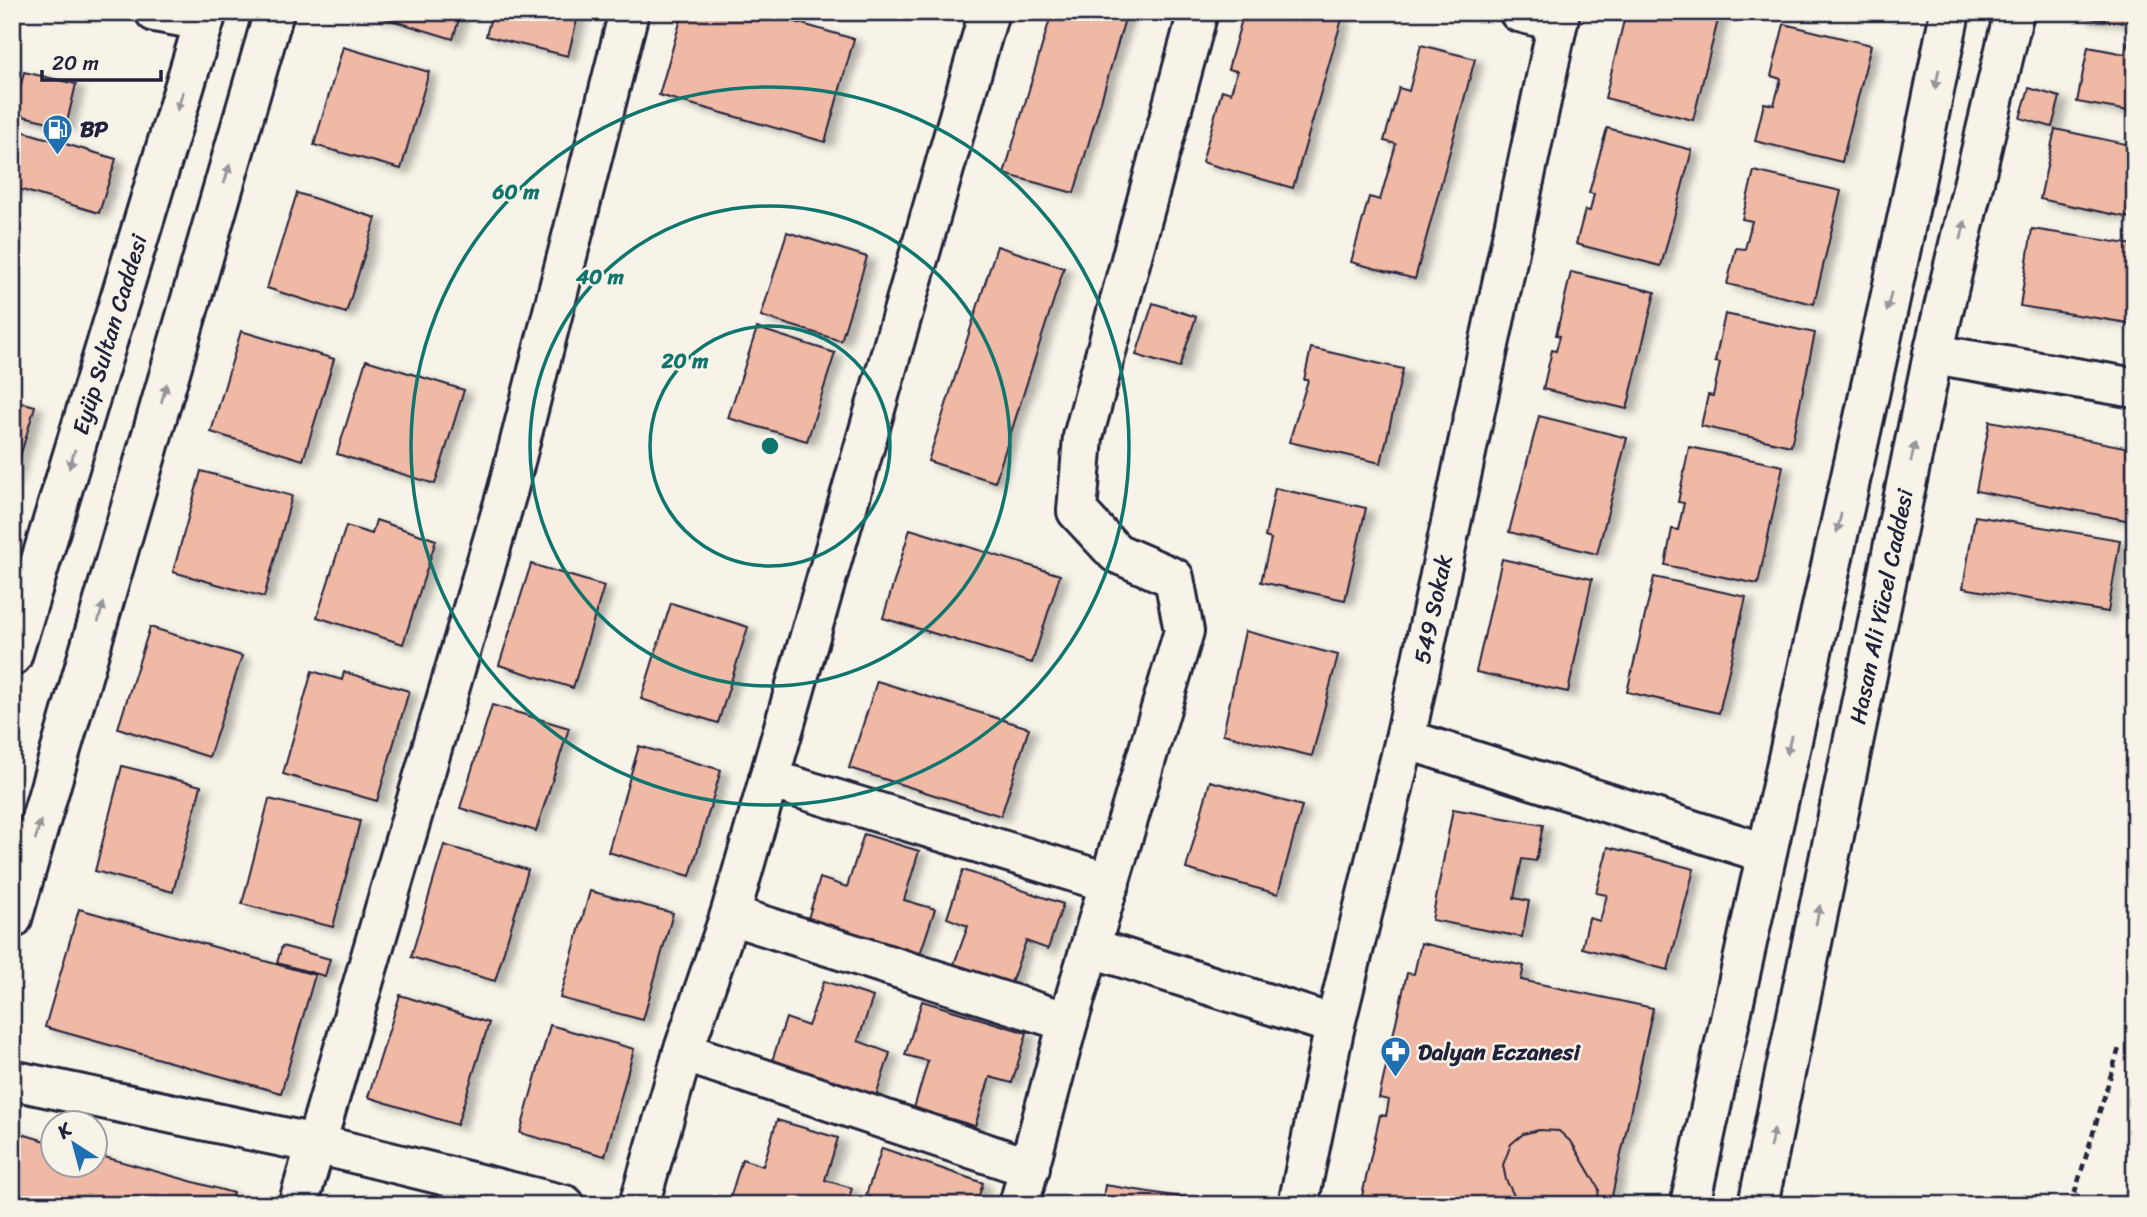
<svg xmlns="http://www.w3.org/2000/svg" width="2147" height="1217" viewBox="0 0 2147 1217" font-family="Sriracha,sans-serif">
<defs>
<filter id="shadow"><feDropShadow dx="8" dy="4.5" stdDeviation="3.5" flood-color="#0004"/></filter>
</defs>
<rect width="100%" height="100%" fill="#f7f3e8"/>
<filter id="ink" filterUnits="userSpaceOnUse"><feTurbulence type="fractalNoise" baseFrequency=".0143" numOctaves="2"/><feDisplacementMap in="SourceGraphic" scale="14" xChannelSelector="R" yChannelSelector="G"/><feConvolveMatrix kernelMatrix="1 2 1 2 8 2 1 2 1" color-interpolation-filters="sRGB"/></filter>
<g filter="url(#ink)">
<path fill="#f0b9a5" stroke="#22223b" stroke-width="2" filter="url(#shadow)" d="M 365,12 L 461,12 L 453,39 Z
M 492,12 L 579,12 L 568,56 L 486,36 Z
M 683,12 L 761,12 L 854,39 L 825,142 L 659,95 Z
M 1052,12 L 1127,12 L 1074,193 L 1004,174 Z
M 1244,12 L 1318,12 L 1342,19 L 1293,188 L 1202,162 L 1222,90 L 1231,93 L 1237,71 L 1228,69 Z
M 1626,12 L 1720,12 L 1693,120 L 1605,98 Z
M 2083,12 L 2135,12 L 2135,24 L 2082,17 Z
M 1784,24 L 1871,45 L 1842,162 L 1755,141 L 1764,103 L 1774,105 L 1781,79 L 1771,76 Z
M 2128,41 L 2135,43 L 2135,112 L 2077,102 L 2088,47 L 2125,54 Z
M 1421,45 L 1475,59 L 1415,279 L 1351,262 L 1369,197 L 1380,200 L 1396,144 L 1384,141 L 1399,88 L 1409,91 Z
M 343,47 L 429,72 L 401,169 L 314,145 Z
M 24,72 L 76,84 L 66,126 L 14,114 Z
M 2029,88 L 2060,97 L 2052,127 L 2020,118 Z
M 1607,128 L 1692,150 L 1661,266 L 1576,244 L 1585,210 L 1590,211 L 1594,194 L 1589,193 Z
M 15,129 L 116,159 L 99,213 L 12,187 Z
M 2055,129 L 2135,146 L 2135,219 L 2040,199 Z
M 1754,171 L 1841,191 L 1814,304 L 1727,284 L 1736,248 L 1745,249 L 1752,221 L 1742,219 Z
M 297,193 L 376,218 L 346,313 L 267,288 Z
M 2032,229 L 2135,245 L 2135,324 L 2020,306 Z
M 787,232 L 867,257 L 841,341 L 761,316 Z
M 997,246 L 1064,268 L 995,482 L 928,461 Z
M 1571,272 L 1655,292 L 1627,409 L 1543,389 L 1552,350 L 1556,351 L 1560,336 L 1556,335 Z
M 1153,303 L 1196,317 L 1179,368 L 1136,355 Z
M 1725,314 L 1815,333 L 1791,446 L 1701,426 L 1708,395 L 1713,396 L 1720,363 L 1715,362 Z
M 757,328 L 835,353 L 807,441 L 728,418 Z
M 241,331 L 334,359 L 303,460 L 211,432 Z
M 1311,348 L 1403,369 L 1381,463 L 1289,442 L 1308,380 L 1304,380 Z
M 366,360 L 464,390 L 435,484 L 337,454 Z
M 12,400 L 35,406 L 12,484 Z
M 1539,416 L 1627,438 L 1597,554 L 1509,532 Z
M 1990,421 L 2135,449 L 2135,501 L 2131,521 L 1976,491 Z
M 1689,447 L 1783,466 L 1758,584 L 1665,565 L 1672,529 L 1678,530 L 1684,503 L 1678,502 Z
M 201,471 L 292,496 L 264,597 L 173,572 Z
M 1275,488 L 1366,508 L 1345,600 L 1261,582 L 1271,539 L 1265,537 Z
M 1975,516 L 2120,540 L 2108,612 L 1963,588 Z
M 376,520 L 436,540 L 403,644 L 317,617 L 346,526 L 372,534 Z
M 910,529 L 1060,575 L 1032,663 L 883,618 Z
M 1502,559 L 1592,579 L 1568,692 L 1476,672 Z
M 531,564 L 604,586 L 573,688 L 499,665 Z
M 1654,577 L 1746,597 L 1719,713 L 1627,692 Z
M 671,603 L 748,627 L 718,723 L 641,699 Z
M 150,627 L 242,656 L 209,757 L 118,728 Z
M 1245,631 L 1338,655 L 1312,756 L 1223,734 Z
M 312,671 L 342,680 L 344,672 L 409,691 L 377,801 L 283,774 Z
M 877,681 L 1029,728 L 1001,816 L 849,768 Z
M 492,705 L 569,728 L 536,831 L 460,808 Z
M 639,746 L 721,770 L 690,876 L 608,852 Z
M 122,766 L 201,786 L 173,892 L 95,871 Z
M 1210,781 L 1302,806 L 1278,894 L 1186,869 Z
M 269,799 L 360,821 L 333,927 L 242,904 Z
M 1453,809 L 1543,825 L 1536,861 L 1522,859 L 1514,898 L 1529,901 L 1522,937 L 1432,920 Z
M 864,834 L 919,851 L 904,900 L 935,909 L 919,957 L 807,922 L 820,878 L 847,887 Z
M 444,845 L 528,870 L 495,981 L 411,957 Z
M 1608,847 L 1694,869 L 1668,970 L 1582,948 L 1589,918 L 1600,921 L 1607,895 L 1596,893 Z
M 963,870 L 1063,904 L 1048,949 L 1026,941 L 1011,983 L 954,964 L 968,926 L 947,918 Z
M 590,891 L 673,913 L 643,1020 L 560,998 Z
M 79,909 L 315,975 L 281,1093 L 45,1027 Z
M 1421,943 L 1524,966 L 1521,980 L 1653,1008 L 1610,1205 L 1360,1205 L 1380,1115 L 1386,1116 L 1389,1100 L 1379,1098 L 1407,973 L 1414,974 Z
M 282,946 L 330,959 L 325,976 L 277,963 Z
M 824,981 L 873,997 L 858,1041 L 890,1053 L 875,1099 L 771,1064 L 786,1018 L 808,1026 Z
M 400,995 L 489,1023 L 457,1125 L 368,1097 Z
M 922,1001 L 1027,1033 L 1012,1083 L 990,1077 L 975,1126 L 914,1108 L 928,1061 L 905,1055 Z
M 550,1025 L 634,1049 L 605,1156 L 520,1133 Z
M 777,1120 L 838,1138 L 825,1180 L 852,1188 L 847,1205 L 728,1205 L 742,1159 L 763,1166 Z
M 1539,1130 L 1559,1131 L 1572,1143 L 1599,1189 L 1597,1205 L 1519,1205 L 1506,1180 L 1503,1165 L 1511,1144 L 1523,1134 Z
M 12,1131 L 52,1143 L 52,1164 L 94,1164 L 94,1154 L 233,1193 L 230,1205 L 12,1205 Z
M 882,1148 L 983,1183 L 976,1205 L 887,1205 L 866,1195 Z
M 1105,1185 L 1187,1198 L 1185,1205 L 1102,1205 Z"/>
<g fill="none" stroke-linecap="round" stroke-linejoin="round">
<defs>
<g id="minor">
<path d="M 155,12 L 204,21"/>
<path d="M 1519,12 L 1558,22"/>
<path d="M 1933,354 L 2135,388"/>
<path d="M 1405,739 L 1765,853"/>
<path d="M 769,779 L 1110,883"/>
<path d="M 730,915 L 1068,1022"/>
<path d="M 1092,948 L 1335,1025"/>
<path d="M 683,1052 L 1030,1168"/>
<path d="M 12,1080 L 316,1144 L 565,1205"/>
<path d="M 298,1205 L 508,489 L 629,12"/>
<path d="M 639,1205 L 683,1052 L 730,915 L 989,12"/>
<path d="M 1019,1205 L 1068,1022 L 1184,631 L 1174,578 L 1116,553 L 1077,511 L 1083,437 L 1198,12"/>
<path id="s1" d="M 1298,1205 L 1335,1025 L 1405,739 L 1560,12"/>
</g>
<g id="tertiary">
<path d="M 1690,1205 C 1774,807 1870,411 1950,12"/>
<path id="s2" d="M 1758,1205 L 1933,354 L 2014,12"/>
</g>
<g id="secondary">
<path id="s3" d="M 12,656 L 207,12"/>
<path d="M 12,919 L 274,12"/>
</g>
</defs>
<use href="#minor" stroke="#22223b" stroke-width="44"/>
<use href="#tertiary" stroke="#22223b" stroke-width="44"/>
<use href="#secondary" stroke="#22223b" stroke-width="44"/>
<path stroke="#22223b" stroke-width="4.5" stroke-dasharray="7 5" stroke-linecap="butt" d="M 2071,1205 L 2120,1045"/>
<use href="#minor" stroke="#f7f3e8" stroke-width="38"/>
<use href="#tertiary" stroke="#f7f3e8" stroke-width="38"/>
<use href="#secondary" stroke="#f7f3e8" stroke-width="38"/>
</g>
<defs><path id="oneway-solid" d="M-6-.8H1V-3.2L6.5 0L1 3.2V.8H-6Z" transform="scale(1.75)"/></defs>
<g fill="#97959a">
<use href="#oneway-solid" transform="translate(1937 79) rotate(101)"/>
<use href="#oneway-solid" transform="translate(180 101) rotate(107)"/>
<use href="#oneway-solid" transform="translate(227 174) rotate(-74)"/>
<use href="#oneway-solid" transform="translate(1963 230) rotate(-77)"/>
<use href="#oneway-solid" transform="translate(1889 302) rotate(103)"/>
<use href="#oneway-solid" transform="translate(164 393) rotate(-74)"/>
<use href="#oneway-solid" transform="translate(1913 452) rotate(-78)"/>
<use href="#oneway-solid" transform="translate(72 459) rotate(107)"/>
<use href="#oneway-solid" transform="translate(1839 523) rotate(103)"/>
<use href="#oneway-solid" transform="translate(101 612) rotate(-74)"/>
<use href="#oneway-solid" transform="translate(1789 745) rotate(103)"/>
<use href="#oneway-solid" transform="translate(38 830) rotate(-74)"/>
<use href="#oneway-solid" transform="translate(1818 915) rotate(-78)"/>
<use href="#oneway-solid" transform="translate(1772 1138) rotate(-78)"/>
</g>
</g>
<g fill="none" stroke="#0f766e" stroke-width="3.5">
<circle cx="770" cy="446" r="120"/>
<circle cx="770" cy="446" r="240"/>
<circle cx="770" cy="446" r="359"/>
</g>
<defs>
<symbol id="fuel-pin" viewBox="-11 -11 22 30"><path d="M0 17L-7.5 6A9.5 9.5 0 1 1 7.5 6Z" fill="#1f6fb2" stroke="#f7f3e8"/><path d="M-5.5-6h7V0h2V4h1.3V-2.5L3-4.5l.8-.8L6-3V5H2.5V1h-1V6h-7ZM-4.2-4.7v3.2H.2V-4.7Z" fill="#fff"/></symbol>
<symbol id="pharmacy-pin" viewBox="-11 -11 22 30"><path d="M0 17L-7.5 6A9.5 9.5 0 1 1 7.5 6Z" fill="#1f6fb2" stroke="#f7f3e8"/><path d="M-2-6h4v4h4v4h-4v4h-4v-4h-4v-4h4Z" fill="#fff"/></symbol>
</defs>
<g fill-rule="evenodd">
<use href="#fuel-pin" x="40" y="112" width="35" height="47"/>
<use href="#pharmacy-pin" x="1378" y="1034" width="35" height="47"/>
</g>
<g text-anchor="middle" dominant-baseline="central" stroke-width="5" stroke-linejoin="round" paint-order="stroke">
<g font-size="23" font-weight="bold" fill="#22223b" stroke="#f7f3e8" text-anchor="start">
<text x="80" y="129">BP</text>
<text x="1418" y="1052">Dalyan Eczanesi</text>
</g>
<g font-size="23" fill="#22223b" stroke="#f7f3e8">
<text stroke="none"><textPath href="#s3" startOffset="336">Eyüp Sultan Caddesi</textPath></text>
<text stroke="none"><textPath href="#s2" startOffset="611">Hasan Ali Yücel Caddesi</textPath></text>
<text stroke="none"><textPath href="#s1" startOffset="611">549 Sokak</textPath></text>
</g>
</g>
<circle cx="770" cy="446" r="10" fill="#0f766e" stroke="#f7f3e8" stroke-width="3.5"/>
<g font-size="21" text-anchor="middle" font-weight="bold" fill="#0f766e" stroke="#f7f3e8" stroke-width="5" stroke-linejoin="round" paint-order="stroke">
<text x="516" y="199">60 m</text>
<text x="600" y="284">40 m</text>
<text x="685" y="368">20 m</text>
</g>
<rect width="2147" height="1217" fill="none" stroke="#f7f3e8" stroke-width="42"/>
<rect x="21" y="21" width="2105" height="1175" fill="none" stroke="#22223b" stroke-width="2.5" filter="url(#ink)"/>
<g transform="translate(74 1144) rotate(324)"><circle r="33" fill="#f7f3e8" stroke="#a29fa3" stroke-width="2"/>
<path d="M0-5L12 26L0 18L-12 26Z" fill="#1f6fb2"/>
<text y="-10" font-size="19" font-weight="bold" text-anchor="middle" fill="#22223b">K</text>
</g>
<path d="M42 70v10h119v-10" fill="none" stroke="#22223b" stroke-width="3.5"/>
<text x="52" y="70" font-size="21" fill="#22223b" stroke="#f7f3e8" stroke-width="5" paint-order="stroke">20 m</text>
</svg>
